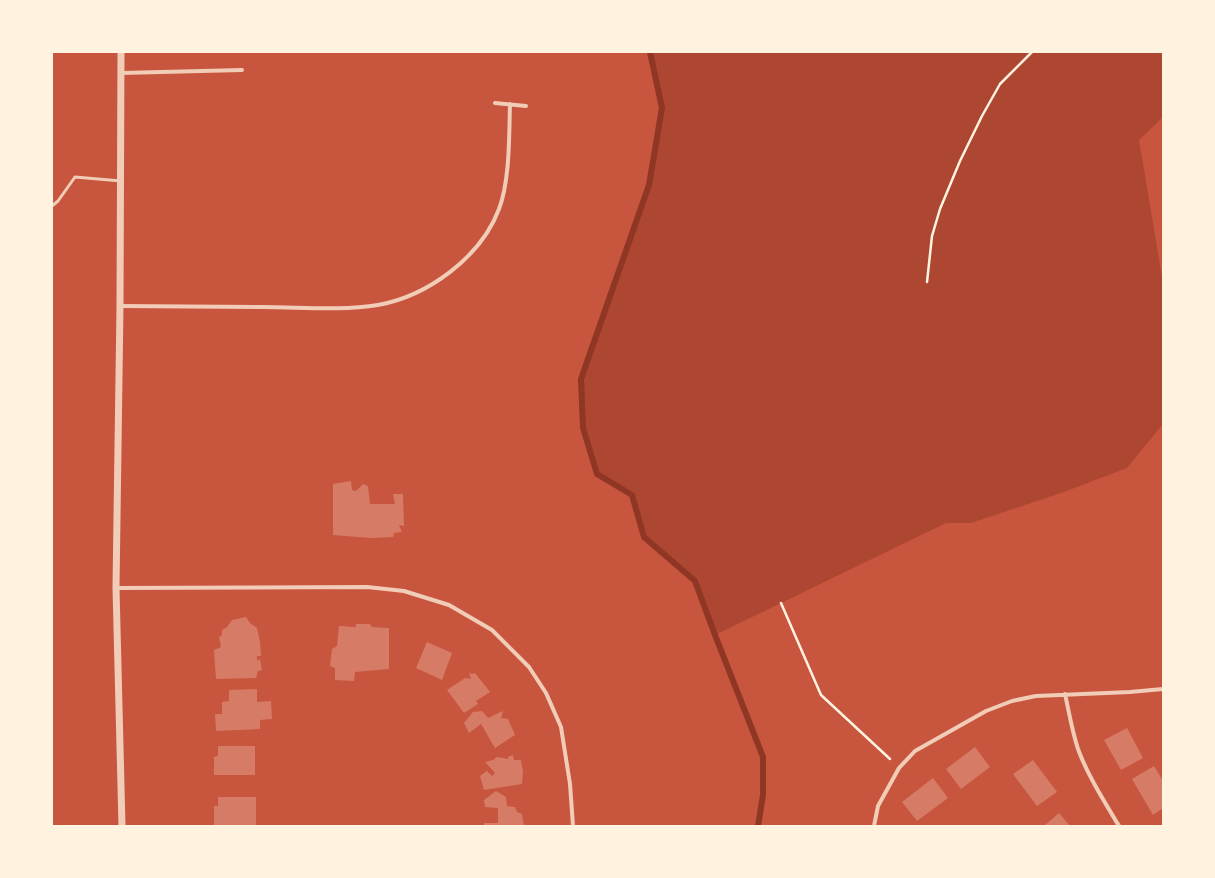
<svg xmlns="http://www.w3.org/2000/svg" width="1215" height="878" viewBox="0 0 1215 878" font-family="'Roboto Serif',serif">
<rect width="100%" height="100%" fill="#c8553d"/>
<path fill="#ae4732" d="M 650,52 L 1163,52 L 1163,117 L 1139,140 L 1163,283 L 1163,424 L 1127,468 L 1064,492 L 971,523 L 946,523 L 715,635 L 695,581 L 644,537 L 632,495 L 597,474 L 583,428 L 581,379 L 649,185 L 662,108 Z"/>
<g fill="none" stroke-linecap="round" stroke-linejoin="round">
<path stroke="#8f3625" stroke-width="6" d="M 650,52 L 662,108 L 649,185 L 581,379 L 583,428 L 597,474 L 632,495 L 644,537 L 695,581 L 715,635 L 763,757 L 763,795 L 758,826"/>
</g>
<path fill="#d67c66" d="M 351,481 L 352,490 L 356,491 L 363,484 L 368,486 L 370,504 L 395,504 L 393,494 L 403,494 L 404,526 L 399,525 L 402,532 L 394,533 L 393,537 L 371,538 L 333,535 L 333,484 Z
M 246,617 L 250,623 L 257,628 L 260,642 L 261,656 L 257,656 L 257,661 L 260,659 L 262,670 L 258,671 L 256,678 L 216,679 L 214,650 L 221,647 L 219,637 L 222,635 L 222,630 L 227,627 L 232,620 Z
M 356,624 L 370,624 L 372,627 L 389,628 L 389,669 L 355,672 L 354,681 L 335,680 L 335,668 L 330,666 L 332,649 L 337,646 L 339,626 L 356,627 Z
M 427,642 L 452,653 L 442,680 L 416,668 Z
M 469,673 L 472,674 L 475,673 L 490,692 L 476,701 L 478,704 L 464,713 L 447,690 L 465,678 L 471,679 Z
M 257,689 L 257,702 L 271,701 L 272,719 L 260,720 L 260,729 L 216,731 L 215,714 L 222,714 L 222,702 L 229,701 L 229,690 Z
M 482,711 L 488,718 L 503,711 L 501,718 L 508,719 L 515,735 L 495,748 L 481,724 L 469,733 L 464,723 L 473,712 Z
M 1127,728 L 1143,758 L 1121,770 L 1104,740 Z
M 218,746 L 255,746 L 255,775 L 214,775 L 214,757 L 218,756 Z
M 975,747 L 990,767 L 961,789 L 946,769 Z
M 513,755 L 514,760 L 521,760 L 523,772 L 522,784 L 484,790 L 480,776 L 487,771 L 492,776 L 495,773 L 485,762 L 493,760 L 497,757 L 508,759 L 508,757 Z
M 1033,760 L 1057,792 L 1037,806 L 1013,774 Z
M 1154,766 L 1163,781 L 1163,808 L 1153,815 L 1132,779 Z
M 933,778 L 948,798 L 917,821 L 902,802 Z
M 496,791 L 506,797 L 507,806 L 515,807 L 517,812 L 522,814 L 524,826 L 484,826 L 484,823 L 498,823 L 498,808 L 485,807 L 484,800 Z
M 218,797 L 256,797 L 256,825 L 214,826 L 214,806 L 218,806 Z
M 1059,813 L 1070,826 L 1044,826 Z"/>
<g fill="none" stroke-linecap="round" stroke-linejoin="round">
<path stroke="#fff3e0" stroke-width="2.5" d="M 927,282 L 932,236 L 940,209 L 960,161 L 982,116 L 1000,84 L 1032,52
M 781,603 L 821,695 L 890,759"/>
<path stroke="#f1ccb7" stroke-width="3" d="M 52,206 L 58,201 L 75,177 L 121,181"/>
<path stroke="#f1ccb7" stroke-width="4" d="M 121,73 L 242,70
M 495,103 L 526,106
M 120,306 C 167,306 215,307 263,307 C 300,307 341,311 378,305 C 428,296 481,257 499,209 C 510,180 509,136 510,104
M 116,588 L 367,587 L 404,591 L 449,605 L 492,630 L 529,667 L 546,693 L 561,727 L 570,784 L 573,826
M 1065,694 C 1069,712 1072,731 1078,749 C 1088,776 1104,801 1119,826
M 874,826 L 878,806 L 899,768 L 915,751 L 986,711 L 1012,701 L 1036,696 L 1130,692 L 1163,689"/>
<path stroke="#f1ccb7" stroke-width="7" d="M 121,52 L 120,306 L 116,588 L 122,826"/>
</g>
<rect width="1215" height="878" fill="none" stroke="#fff3e0" stroke-width="106"/>
</svg>
